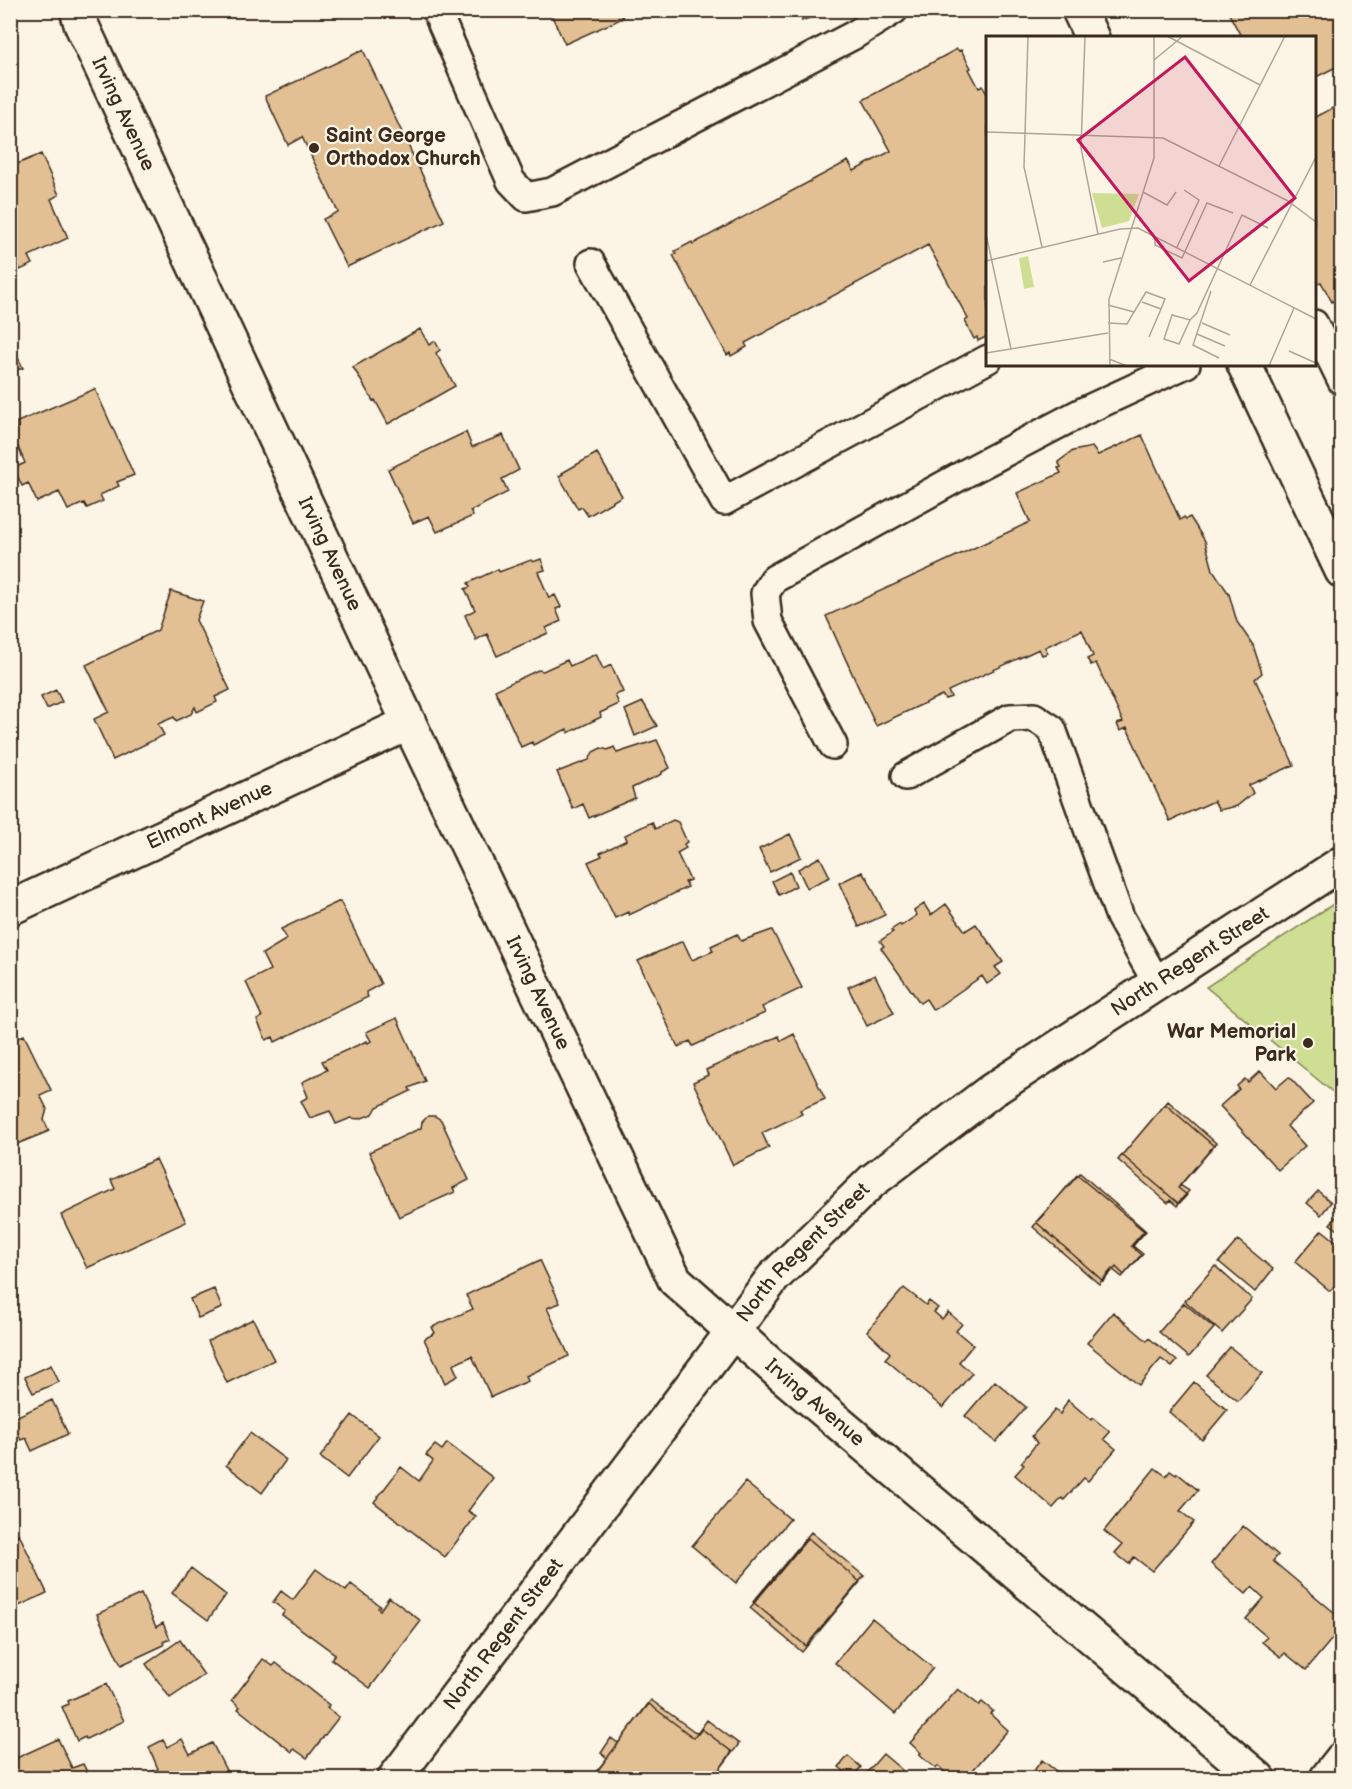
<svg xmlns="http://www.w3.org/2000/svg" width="1352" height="1789" viewBox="0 0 1352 1789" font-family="'Balsamiq Sans',sans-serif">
<rect width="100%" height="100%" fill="#fcf5e5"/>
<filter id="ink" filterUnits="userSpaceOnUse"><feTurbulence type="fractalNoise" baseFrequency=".0167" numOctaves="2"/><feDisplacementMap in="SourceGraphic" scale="12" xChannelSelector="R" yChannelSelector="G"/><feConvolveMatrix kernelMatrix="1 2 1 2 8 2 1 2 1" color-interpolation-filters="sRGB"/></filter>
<g filter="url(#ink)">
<path fill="#cedf93" stroke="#848458" stroke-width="1.5" d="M 1341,899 L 1341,1099 L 1206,987 Z"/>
<path fill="#e2c094" stroke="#3b2a1e" stroke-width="1.5" d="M 549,10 L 619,10 L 623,18 L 565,44 Z
M 797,10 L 828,10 L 802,21 Z
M 1227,10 L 1342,10 L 1342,64 L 1314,78 L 1314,38 L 1242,38 Z
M 957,49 L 959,51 L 961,50 L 971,68 L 969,69 L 979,88 L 983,86 L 988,96 L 988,336 L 978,341 L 977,337 L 974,339 L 965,321 L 968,319 L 928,245 L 745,343 L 747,347 L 731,356 L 730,353 L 727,355 L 673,255 L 676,254 L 675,251 L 692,242 L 693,244 L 848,161 L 854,171 L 891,151 L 863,100 Z
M 363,50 L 444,221 L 347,267 L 323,219 L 338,212 L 302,137 L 288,145 L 265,96 Z
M 1342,103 L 1342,297 L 1332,302 L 1321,282 L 1317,284 L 1314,280 L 1314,118 Z
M 41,154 L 59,195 L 51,199 L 68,238 L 29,256 L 33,264 L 20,270 L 17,262 L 14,263 L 10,257 L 10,167 Z
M 420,329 L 429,345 L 435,341 L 440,350 L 436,353 L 455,386 L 388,424 L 375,400 L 373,401 L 353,367 Z
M 10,340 L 23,368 L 10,372 Z
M 95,389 L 134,475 L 117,482 L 119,486 L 100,495 L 103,501 L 87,508 L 84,503 L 68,510 L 59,492 L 37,502 L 28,483 L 22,486 L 14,468 L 25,463 L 11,431 L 18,427 L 15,423 Z
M 466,432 L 472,447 L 503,435 L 519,470 L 502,479 L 508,492 L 470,511 L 473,516 L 437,532 L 429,516 L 413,523 L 388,469 Z
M 1142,435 L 1180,520 L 1184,517 L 1186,519 L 1190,517 L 1205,541 L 1213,570 L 1229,594 L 1237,622 L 1253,645 L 1262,673 L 1255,679 L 1294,765 L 1249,785 L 1253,793 L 1237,806 L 1219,810 L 1214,801 L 1170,821 L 1127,728 L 1120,731 L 1117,724 L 1123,722 L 1096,663 L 1091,665 L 1087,659 L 1093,656 L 1082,630 L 1045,647 L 1048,653 L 1042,655 L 1039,649 L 948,691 L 951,697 L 945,699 L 942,695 L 876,726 L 826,616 L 1030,522 L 1017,493 L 1061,473 L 1058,468 L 1061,467 L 1058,462 L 1073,451 L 1092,447 L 1098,455 Z
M 597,453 L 622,496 L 588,516 L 582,507 L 578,509 L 559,476 L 563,474 L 562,473 Z
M 541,559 L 545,570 L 538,572 L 549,598 L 555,595 L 561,607 L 556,609 L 561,621 L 546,628 L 548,633 L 497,656 L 487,634 L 476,640 L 465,615 L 475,610 L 465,589 L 470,587 L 468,583 L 498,569 L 499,572 L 531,560 L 533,562 Z
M 171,591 L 203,601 L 196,620 L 230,690 L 215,697 L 217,702 L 197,712 L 195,707 L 191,714 L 176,721 L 174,717 L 158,724 L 164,735 L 113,760 L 94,719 L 109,712 L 86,665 L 158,630 Z
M 596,654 L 603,669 L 611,665 L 623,692 L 615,695 L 619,704 L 600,713 L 601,717 L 568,733 L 567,729 L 533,745 L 532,742 L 521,747 L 495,690 L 538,670 L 543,671 L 567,660 L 570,666 Z
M 56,690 L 62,702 L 47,709 L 41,697 Z
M 643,702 L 657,726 L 635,736 L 625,710 Z
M 657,740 L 670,768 L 662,772 L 662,774 L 632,788 L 635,798 L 589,818 L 583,804 L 573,809 L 557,772 L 589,760 L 593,752 L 601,748 L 608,750 L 614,747 L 617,753 Z
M 673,820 L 678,822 L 687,842 L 684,844 L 686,848 L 677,853 L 690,880 L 685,882 L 688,887 L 629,915 L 628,912 L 615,918 L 588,862 L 602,856 L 600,853 L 627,840 L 625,835 L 652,822 L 655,829 Z
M 790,834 L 801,857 L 770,872 L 759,849 Z
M 820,857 L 830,877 L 807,888 L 798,869 Z
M 790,872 L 796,886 L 779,895 L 772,881 Z
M 862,872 L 866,878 L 867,877 L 885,915 L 859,927 L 839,883 Z
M 340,901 L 381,984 L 366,992 L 368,997 L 275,1042 L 273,1037 L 266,1040 L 257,1020 L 262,1017 L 246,982 L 270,970 L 262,954 L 287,939 L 281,929 Z
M 924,904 L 931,915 L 946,904 L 965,931 L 976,924 L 1003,962 L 995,967 L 1001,974 L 987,984 L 982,976 L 933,1010 L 926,999 L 920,1003 L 881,948 L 884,946 L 880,941 L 893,932 L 891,930 L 900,924 L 901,926 L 917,915 L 914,911 Z
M 772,930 L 802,988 L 762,1007 L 765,1013 L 693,1046 L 690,1041 L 678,1047 L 638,961 L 683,941 L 692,960 L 713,951 L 711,946 L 737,934 L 741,941 Z
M 875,975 L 894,1013 L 867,1026 L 848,987 Z
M 397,1018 L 425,1081 L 409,1088 L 411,1091 L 377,1107 L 373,1114 L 359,1119 L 351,1118 L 336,1124 L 330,1111 L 310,1118 L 301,1101 L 308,1097 L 302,1082 L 327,1070 L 322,1061 L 367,1041 L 368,1043 L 371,1041 L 366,1032 Z
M 794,1034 L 825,1099 L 800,1110 L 802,1114 L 762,1133 L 769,1148 L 733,1165 L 693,1082 L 708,1075 L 706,1070 L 779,1036 L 781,1041 Z
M 24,1035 L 51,1090 L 40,1095 L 47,1109 L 44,1120 L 49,1131 L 10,1147 L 10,1041 Z
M 1260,1071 L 1276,1088 L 1289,1077 L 1313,1103 L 1287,1126 L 1305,1146 L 1278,1170 L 1220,1106 L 1239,1089 L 1237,1086 L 1245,1079 L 1248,1082 Z
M 1168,1101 L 1216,1143 L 1180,1185 L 1189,1191 L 1178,1203 L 1122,1155 Z
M 1165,1104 L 1214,1146 L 1178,1188 L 1187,1195 L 1177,1206 L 1170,1200 L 1168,1203 L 1118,1160 Z
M 428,1116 L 435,1116 L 441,1120 L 469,1180 L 453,1188 L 455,1192 L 399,1217 L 369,1152 L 421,1128 L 422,1122 Z
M 156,1159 L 186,1222 L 87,1268 L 61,1215 L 115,1189 L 111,1180 Z
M 1080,1173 L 1146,1231 L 1133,1246 L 1143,1254 L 1124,1275 L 1116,1267 L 1103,1281 L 1036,1222 Z
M 1077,1175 L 1144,1231 L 1131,1246 L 1141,1255 L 1122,1277 L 1112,1269 L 1099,1284 L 1033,1227 Z
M 1318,1191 L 1331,1202 L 1321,1215 L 1307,1203 Z
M 1342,1210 L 1342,1233 L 1330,1224 Z
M 1322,1230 L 1342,1246 L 1342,1277 L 1330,1291 L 1295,1262 Z
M 1238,1240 L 1273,1269 L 1255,1292 L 1219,1262 Z
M 540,1260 L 560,1303 L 547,1308 L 569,1356 L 526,1376 L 528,1381 L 491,1397 L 472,1356 L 453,1365 L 458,1376 L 445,1383 L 424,1339 L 435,1333 L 432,1327 L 473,1309 L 466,1295 Z
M 1215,1266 L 1252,1299 L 1222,1333 L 1185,1301 Z
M 904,1288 L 926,1305 L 929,1301 L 938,1308 L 934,1312 L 942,1319 L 948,1312 L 962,1324 L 956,1331 L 973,1345 L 959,1362 L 972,1373 L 943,1408 L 885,1359 L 890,1353 L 867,1331 Z
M 214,1289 L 222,1308 L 198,1318 L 190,1299 Z
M 1184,1303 L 1214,1328 L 1189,1357 L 1159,1332 Z
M 1113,1312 L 1147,1341 L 1149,1338 L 1177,1361 L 1172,1367 L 1161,1359 L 1139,1385 L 1087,1343 Z
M 253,1319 L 274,1360 L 227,1383 L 208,1341 Z
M 1230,1347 L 1262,1373 L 1238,1401 L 1206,1375 Z
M 51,1365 L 59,1382 L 33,1393 L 25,1377 Z
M 995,1381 L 1026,1407 L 996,1442 L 965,1416 Z
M 1194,1382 L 1227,1410 L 1202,1440 L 1169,1412 Z
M 52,1400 L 68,1434 L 32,1451 L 26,1438 L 21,1440 L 11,1419 Z
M 1068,1400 L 1091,1420 L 1093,1418 L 1110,1432 L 1104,1439 L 1116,1449 L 1088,1481 L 1084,1478 L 1064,1500 L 1062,1498 L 1053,1508 L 1015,1475 L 1024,1465 L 1021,1463 L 1037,1443 L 1032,1436 L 1055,1410 L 1060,1414 Z
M 352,1415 L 379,1436 L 347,1478 L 320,1457 Z
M 250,1433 L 286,1460 L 262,1493 L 226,1465 Z
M 447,1443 L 493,1478 L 468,1511 L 476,1516 L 445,1557 L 374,1502 L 401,1467 L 419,1481 L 433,1461 L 426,1455 L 435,1445 L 442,1450 Z
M 1155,1468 L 1166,1476 L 1170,1471 L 1176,1475 L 1177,1473 L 1198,1490 L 1180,1511 L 1194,1522 L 1152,1571 L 1134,1557 L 1129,1564 L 1115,1553 L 1122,1545 L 1104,1531 Z
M 745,1482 L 790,1519 L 736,1583 L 692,1546 Z
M 1243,1526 L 1278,1555 L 1273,1561 L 1342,1619 L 1342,1627 L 1306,1670 L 1285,1653 L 1281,1657 L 1262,1642 L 1267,1637 L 1246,1619 L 1264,1598 L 1252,1587 L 1246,1594 L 1211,1564 Z
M 811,1532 L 864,1576 L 806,1646 L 753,1602 Z
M 19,1534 L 47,1593 L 10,1610 L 10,1538 Z
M 808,1538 L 860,1582 L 802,1652 L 750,1608 Z
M 191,1568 L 226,1595 L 208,1620 L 172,1593 Z
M 316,1569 L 346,1591 L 351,1584 L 380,1606 L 378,1608 L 380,1610 L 389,1597 L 421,1621 L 370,1688 L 331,1659 L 335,1654 L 282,1615 L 285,1611 L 273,1602 L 281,1591 L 293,1600 Z
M 141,1594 L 156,1627 L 163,1623 L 170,1639 L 163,1642 L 164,1645 L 121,1665 L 97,1614 Z
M 872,1618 L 933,1668 L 895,1714 L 835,1663 Z
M 180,1640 L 204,1675 L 170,1698 L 146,1664 Z
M 263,1659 L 273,1666 L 276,1663 L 329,1705 L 327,1708 L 339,1717 L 307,1758 L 294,1749 L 292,1752 L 238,1709 L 240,1707 L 232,1700 Z
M 106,1684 L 124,1721 L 86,1739 L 85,1737 L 77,1741 L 62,1707 L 69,1704 L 68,1701 Z
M 958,1689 L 979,1705 L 982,1702 L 993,1711 L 990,1714 L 1008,1730 L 966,1778 L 948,1778 L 945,1776 L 947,1774 L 938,1766 L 936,1769 L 919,1755 L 921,1753 L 910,1743 Z
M 651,1700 L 698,1734 L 702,1729 L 732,1752 L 713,1778 L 592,1778 Z
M 649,1704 L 694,1738 L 707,1720 L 739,1744 L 713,1778 L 591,1778 L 607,1758 L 601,1753 L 611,1738 L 618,1743 Z
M 58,1739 L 72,1768 L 83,1764 L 90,1778 L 10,1778 L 10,1761 Z
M 182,1739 L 190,1754 L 212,1743 L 230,1778 L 155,1778 L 152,1772 L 158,1769 L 149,1747 L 163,1740 L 167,1747 Z
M 883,1754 L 902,1770 L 894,1778 L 862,1778 Z
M 848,1756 L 861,1767 L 852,1778 L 839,1767 Z
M 1042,1760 L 1065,1778 L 1028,1778 Z"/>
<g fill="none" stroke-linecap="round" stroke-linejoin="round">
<defs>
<path id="lane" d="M 436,10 L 511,181 L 526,197 L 552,192 L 854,35 L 894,10
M 591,263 L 724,501 L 988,359
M 1314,324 L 1342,381
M 833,745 L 768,621 L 765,593 L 774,579 L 975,468 L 1082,412 L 1186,364
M 906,776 L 1010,718 L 1034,717 L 1052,729 L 1120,917 L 1157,983"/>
<g id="street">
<path id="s1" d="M 10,908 L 409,723"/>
<path d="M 1327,1778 L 1342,1759"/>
</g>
<g id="secondary">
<path id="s2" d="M 77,10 L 81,24 L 409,723 L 675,1280 L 782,1375 L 1258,1778"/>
<path d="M 1079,10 L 1092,38"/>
<path d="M 1244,364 L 1342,571"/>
<path id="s3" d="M 395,1778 L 773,1278 L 872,1181 L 991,1091 L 1342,863"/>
</g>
</defs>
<use href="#lane" stroke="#3b2a1e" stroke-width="32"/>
<use href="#street" stroke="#3b2a1e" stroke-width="38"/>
<use href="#secondary" stroke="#3b2a1e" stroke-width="38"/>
<use href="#lane" stroke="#fcf5e5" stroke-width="27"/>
<use href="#street" stroke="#fcf5e5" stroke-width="33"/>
<use href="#secondary" stroke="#fcf5e5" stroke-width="33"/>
</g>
</g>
<g fill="#3b2a1e" stroke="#fcf5e5" stroke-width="2">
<circle cx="314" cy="148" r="6"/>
<circle cx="1308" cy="1043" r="6"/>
</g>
<g text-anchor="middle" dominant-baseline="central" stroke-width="4.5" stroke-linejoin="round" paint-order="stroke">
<g font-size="20" fill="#3b2a1e" stroke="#fcf5e5">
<text stroke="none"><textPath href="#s2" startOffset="114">Irving Avenue</textPath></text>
<text stroke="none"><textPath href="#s2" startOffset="600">Irving Avenue</textPath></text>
<text stroke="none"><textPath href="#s1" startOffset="220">Elmont Avenue</textPath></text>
<text stroke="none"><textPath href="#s3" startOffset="1152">North Regent Street</textPath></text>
<text stroke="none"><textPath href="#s2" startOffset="1086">Irving Avenue</textPath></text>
<text stroke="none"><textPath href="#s3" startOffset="666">North Regent Street</textPath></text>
<text stroke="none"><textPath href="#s2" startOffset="1590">Irving Avenue</textPath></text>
<text stroke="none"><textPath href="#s3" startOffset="180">North Regent Street</textPath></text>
</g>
<g font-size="20" font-weight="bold" fill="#3b2a1e" stroke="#fcf5e5" text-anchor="start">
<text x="326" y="136">Saint George<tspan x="326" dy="23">Orthodox Church</tspan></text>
<text x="1296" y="1032" text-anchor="end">War Memorial<tspan x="1296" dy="23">Park</tspan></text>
</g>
</g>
<g transform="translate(986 36)">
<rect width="330" height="330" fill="#fcf5e5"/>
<path d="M 106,157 L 153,158 L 143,185 L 116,192 ZM 42,220 L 48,251 L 38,253 L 33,222 Z" fill="#cedf93"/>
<path fill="none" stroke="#afa495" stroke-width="1.5" d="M 42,0 L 38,131 L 56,211M 99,0 L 95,112 L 112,198M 181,0 L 274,49M 168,24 L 197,0M 0,96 L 177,102 L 302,165 L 330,186M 233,130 L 299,0M 157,156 L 181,169 L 190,156M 0,198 L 25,313M 169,200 L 169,209 L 196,222 L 221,167 L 247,177M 191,211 L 213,164 L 198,154M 0,225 L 134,193 L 152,192 L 330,283M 117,226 L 135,222M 264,249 L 330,121M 225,255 L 207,309 L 233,322M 148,276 L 160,256 L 179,263 L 175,273 L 156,266M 204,284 L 193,308 L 178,303 L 186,279 L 204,284 L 211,277 L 256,179 L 282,192M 122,287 L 141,288 L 148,276 L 122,269M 216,287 L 244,299M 211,298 L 239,310M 163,301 L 175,273M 303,315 L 330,327M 0,317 L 122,297M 123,323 L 141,330M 124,330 L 123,263 L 168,122 L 168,0M 283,330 L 308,272"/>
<path fill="#c2185b" fill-opacity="0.15" stroke="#c2185b" stroke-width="3" d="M 199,21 L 309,162 L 203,245 L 92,104 Z"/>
<rect width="330" height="330" fill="none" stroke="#3b2a1e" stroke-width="3"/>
</g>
<rect width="1352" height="1789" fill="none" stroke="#fcf5e5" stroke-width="36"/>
<rect x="18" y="18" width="1316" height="1753" fill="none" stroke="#3b2a1e" stroke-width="2" filter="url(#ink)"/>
</svg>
